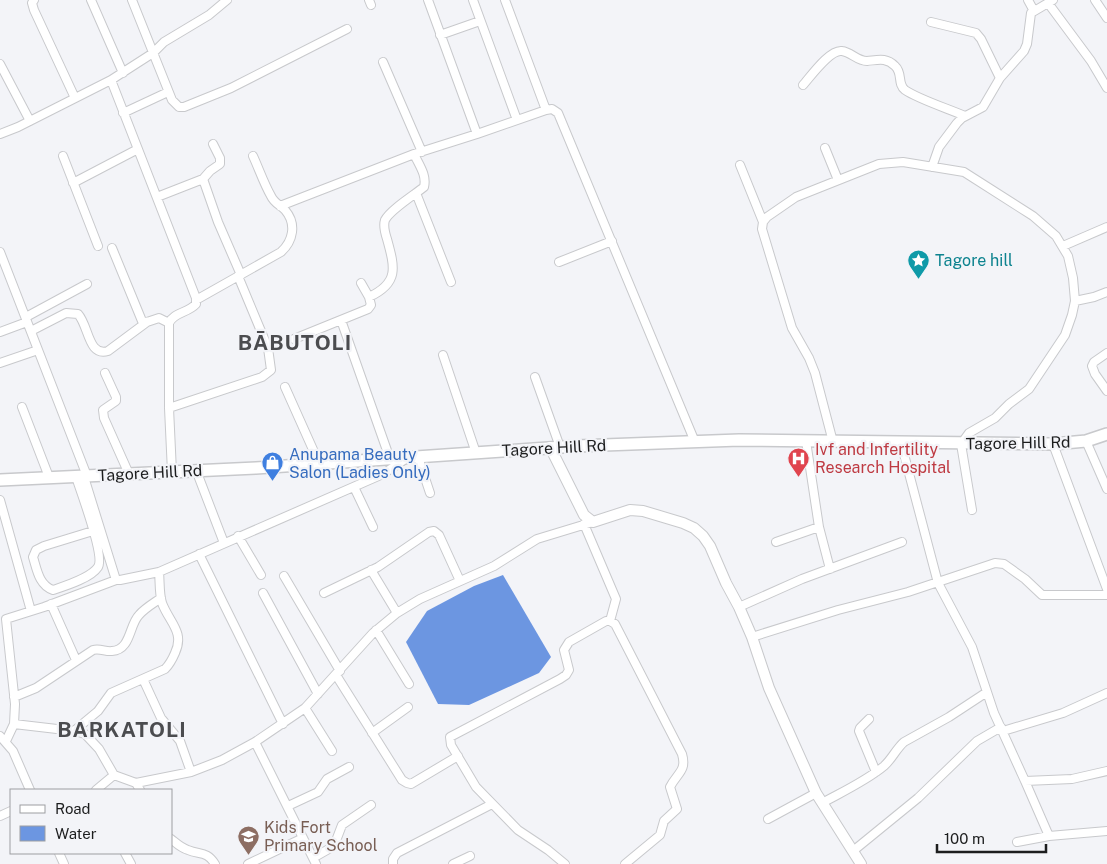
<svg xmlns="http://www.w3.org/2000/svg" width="1107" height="864" viewBox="0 0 1107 864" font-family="'Public Sans',sans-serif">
<rect width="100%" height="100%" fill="#f3f4f8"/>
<path fill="#6c96e1" d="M 503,575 L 551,657 L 539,673 L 469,705 L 438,704 L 406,642 L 427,611 L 474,586 Z"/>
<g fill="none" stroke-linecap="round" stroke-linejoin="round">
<defs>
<path id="minor" d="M 34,0 L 32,3 L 34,10 L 75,98
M 91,0 L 123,73
M 132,0 L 172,100 L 179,107 L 184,107 L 231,88 L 347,29
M 369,0 L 371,5
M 428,0 L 477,134 L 546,110 L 552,109 L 558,113 L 695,442
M 473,0 L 517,120
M 505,0 L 546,110
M 1028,0 L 1034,11
M 1095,0 L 1107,18
M 1048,3 L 1091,61 L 1107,88
M 931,22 L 976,33 L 981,39 L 1000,78
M 440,35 L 480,21
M 383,62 L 422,152
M 0,64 L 30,121
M 111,80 L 196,298 L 196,304 C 188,313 174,312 169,323 L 169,408 L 172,472
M 803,85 C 811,76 830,49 842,51 C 851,52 857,61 867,61 C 878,60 886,57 895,66 C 903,73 897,84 905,90 C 918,99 949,109 965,116
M 123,113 L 168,92
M 0,134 L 18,127 L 111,80 L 153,53 L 164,42 L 209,15 L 227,0
M 825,148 L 838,180
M 63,156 L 98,246
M 740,165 L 763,222
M 932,167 L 939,147 L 957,123 L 962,118 L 983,107 L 1000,78 L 1024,51 L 1027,44 L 1031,13 L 1053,0
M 203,179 L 210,171 L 220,164 L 220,158 L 213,144
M 73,183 L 138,149
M 416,193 L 451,282
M 157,197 L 203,179 L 218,222 L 241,275
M 280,206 L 414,154 L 477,134
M 1063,246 L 1107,227
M 112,248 L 142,321 L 147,322 L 159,318 L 169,323
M 0,252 L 87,476
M 559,262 L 612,241
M 369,297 C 399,283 395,268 387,239 C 385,233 383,226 385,220 C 390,210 414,195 424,187 C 427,175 419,165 414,154
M 196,300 L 281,252 C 293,241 297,224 285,210 C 280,205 274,203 271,196 C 264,184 259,169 253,156
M 1075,301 L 1094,297 L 1107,292
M 26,317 L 87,284
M 341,320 L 390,459
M 31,331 L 66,313 L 78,314 C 89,326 88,357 108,351 L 147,322
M 0,332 L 27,322
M 294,339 L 368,309 L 371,305 L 369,297 L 361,283
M 1107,353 L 1094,362 L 1092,366 L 1095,374 L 1107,391
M 443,355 L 476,453
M 0,363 L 38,350
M 105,373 L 116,397 L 116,401 L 103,410 L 104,418 L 129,474
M 535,377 L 560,447
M 285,387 L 319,463
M 22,407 L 49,477
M 169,408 L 262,377 L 271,370 L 268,348 L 238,276
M 806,441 L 819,527 L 830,569
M 1086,441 L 1107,489
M 833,442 L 815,373 L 809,358 L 792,328 L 762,229 L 763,222 L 767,217 L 796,197 L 879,164 L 903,162 L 964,172 L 1033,216 L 1056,236 L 1068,256 L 1073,278 L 1075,301 L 1072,315 L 1065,335 L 1029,389 L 1009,404 L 995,418 L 969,433 L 961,444 L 972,510
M 901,443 L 938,583 L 972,647 L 994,713 L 1025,781 L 1072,779 L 1107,771
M 1053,444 L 1107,589
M 418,457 L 430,493
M 196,470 L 224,543
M 76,477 C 81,492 105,556 98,567 C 91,578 65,586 53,590 C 39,585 37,570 33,557 L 36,550 L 44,546 L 93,531
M 354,487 L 373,527
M 0,500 L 31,611
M 584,524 L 616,599 L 610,621
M 238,536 L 261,575
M 776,542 L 819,527
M 199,554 L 283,724
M 371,570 L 397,613
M 159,572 L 383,474 L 407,458
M 284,576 L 340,671
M 263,593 L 318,694
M 324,593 L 378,567 L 429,532 L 434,531 L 439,535 L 460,581
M 51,604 L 76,660
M 739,607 L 802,579 L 902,542
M 376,630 L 409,684
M 752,637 L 838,610 L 908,592 L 995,563 L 1004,564 L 1025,579 L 1042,595 L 1107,595
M 336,675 L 402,780 L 407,783 L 411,784 L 458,756
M 143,679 L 161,718 L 180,741 L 191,772
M 14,697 L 36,688 L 93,650 C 100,648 106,652 112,651 C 131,650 129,625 139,615 C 145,608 154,603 161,598
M 305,708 L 332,751
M 869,719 L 860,728 L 859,731 L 876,772
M 14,724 L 74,731 L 85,734 L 99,749 L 114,775 L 136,783 L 140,790
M 74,731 L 98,711 L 111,693 L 165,669 C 170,664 172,660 175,653 C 185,632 169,622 162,603 C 159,593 160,582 159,572 L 120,580 L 116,580
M 1003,731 L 1063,713 L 1107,693
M 372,733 L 408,707
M 0,736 L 13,751 L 30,790
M 6,741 L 14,724 L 15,704 L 6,619 L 44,607 L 116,580 L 84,477
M 255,742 L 316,864
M 1025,781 L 1049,836
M 136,783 L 191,772 L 222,760 L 255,742 L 305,708 L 373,633 L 397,613 L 420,599 L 494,566 L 537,539 L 593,522
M 96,790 L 114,775
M 822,803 C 842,792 866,781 884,766 C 892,759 896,749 904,742 L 949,717 L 987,692
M 288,806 L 318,792 L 327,779 L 349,767
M 0,816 L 11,811
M 768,819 L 816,793
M 171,839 C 176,843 181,848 188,850 C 200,855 207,851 215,864
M 1017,842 L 1049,836 L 1107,831
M 853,851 L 918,798 L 977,741 L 1001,727
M 59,853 L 64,864
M 125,853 L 131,864
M 313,858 L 334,846 L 342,825 L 371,805
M 248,864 L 303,838
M 393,864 L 393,859 L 397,853 L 492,804
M 453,864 L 470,856
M 565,864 L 548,850 L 518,830 L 476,787 L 451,745 L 450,737 L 560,679 L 566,675 L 569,670 L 564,650 L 569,642 L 606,621 L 610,621 L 615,624 L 682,754 C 687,771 677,773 670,787 L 677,809 L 664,821 L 660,835 L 625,864"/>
<path id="tertiary" d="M 550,447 L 584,515 L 593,522 L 630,510 L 643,511 L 683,523 L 694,528 L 703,536 L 710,546 L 726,583 L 739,607 L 752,637 L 769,688 L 816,793 L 861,864"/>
<path id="secondary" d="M 0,480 L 256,468 L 577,446 L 739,440 L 1053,444 L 1086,441 L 1107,434"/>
</defs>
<use href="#minor" stroke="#c8c9cc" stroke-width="10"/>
<use href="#tertiary" stroke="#c8c9cc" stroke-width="12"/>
<use href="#secondary" stroke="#c8c9cc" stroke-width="14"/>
<use href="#minor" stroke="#fff" stroke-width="8"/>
<use href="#tertiary" stroke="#fff" stroke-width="10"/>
<use href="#secondary" stroke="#fff" stroke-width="11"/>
</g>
<defs>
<symbol id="sight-pin" viewBox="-11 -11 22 30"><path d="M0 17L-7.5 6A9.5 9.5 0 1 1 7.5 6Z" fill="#0f9aa8" stroke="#f3f4f8"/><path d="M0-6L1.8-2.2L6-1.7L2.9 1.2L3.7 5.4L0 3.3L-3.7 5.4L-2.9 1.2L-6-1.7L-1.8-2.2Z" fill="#fff"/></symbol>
<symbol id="hospital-pin" viewBox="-11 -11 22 30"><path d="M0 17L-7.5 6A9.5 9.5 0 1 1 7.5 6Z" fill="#e0444e" stroke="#f3f4f8"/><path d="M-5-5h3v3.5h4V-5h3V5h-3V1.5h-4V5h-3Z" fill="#fff"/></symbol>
<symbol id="shop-pin" viewBox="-11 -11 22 30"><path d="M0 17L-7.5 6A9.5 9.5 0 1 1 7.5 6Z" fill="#3f7fe0" stroke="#f3f4f8"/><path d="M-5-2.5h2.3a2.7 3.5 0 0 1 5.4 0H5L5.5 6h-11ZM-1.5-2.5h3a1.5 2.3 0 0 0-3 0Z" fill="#fff"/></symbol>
<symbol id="school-pin" viewBox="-11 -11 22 30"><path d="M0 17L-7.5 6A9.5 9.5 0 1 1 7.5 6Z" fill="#8d6e63" stroke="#f3f4f8"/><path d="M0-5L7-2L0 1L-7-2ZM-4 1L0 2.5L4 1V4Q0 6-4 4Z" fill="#fff"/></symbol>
</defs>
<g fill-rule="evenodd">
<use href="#sight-pin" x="906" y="248" width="25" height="34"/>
<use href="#hospital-pin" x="786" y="446" width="25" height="34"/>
<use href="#shop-pin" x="260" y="450" width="25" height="34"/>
<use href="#school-pin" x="236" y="824" width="25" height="34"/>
</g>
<g text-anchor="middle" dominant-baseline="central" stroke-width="4.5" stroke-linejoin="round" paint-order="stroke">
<g font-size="16" fill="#0d838f" stroke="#f3f4f8" text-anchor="start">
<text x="935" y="260">Tagore hill</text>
</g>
<g font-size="16" fill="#1c1d1e" stroke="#f3f4f8">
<text transform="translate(1018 443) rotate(-1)">Tagore Hill Rd</text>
<text transform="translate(554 448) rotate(-3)">Tagore Hill Rd</text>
<text transform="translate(150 473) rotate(-3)">Tagore Hill Rd</text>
</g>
<g font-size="16" fill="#be3a42" stroke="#f3f4f8" text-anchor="start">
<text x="815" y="449">Ivf and Infertility<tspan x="815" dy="18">Research Hospital</tspan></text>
</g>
<g font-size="16" fill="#366cbe" stroke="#f3f4f8" text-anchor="start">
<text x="289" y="454">Anupama Beauty<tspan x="289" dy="18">Salon (Ladies Only)</tspan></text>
</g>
<g font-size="16" fill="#785e54" stroke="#f3f4f8" text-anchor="start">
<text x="264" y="827">Kids Fort<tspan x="264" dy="18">Primary School</tspan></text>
</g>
<g font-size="21" font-weight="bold" letter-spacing="1" fill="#4b4c4f" stroke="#f3f4f8">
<text x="295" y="342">BĀBUTOLI</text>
<text x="122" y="729">BARKATOLI</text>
</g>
</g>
<rect x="10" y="789" width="162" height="65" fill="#f3f4f8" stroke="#9d9ea1"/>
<rect x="20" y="805" width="25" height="8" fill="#ffffff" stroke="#9d9ea1"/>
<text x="55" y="814" font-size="15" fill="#1c1d1e">Road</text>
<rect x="20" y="826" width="25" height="15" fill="#6c96e1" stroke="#9d9ea1"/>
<text x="55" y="839" font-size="15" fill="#1c1d1e">Water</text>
<path d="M937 844v8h109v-8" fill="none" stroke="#1c1d1e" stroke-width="2.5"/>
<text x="944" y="844" font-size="15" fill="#1c1d1e" stroke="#f3f4f8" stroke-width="4" paint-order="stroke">100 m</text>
</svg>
